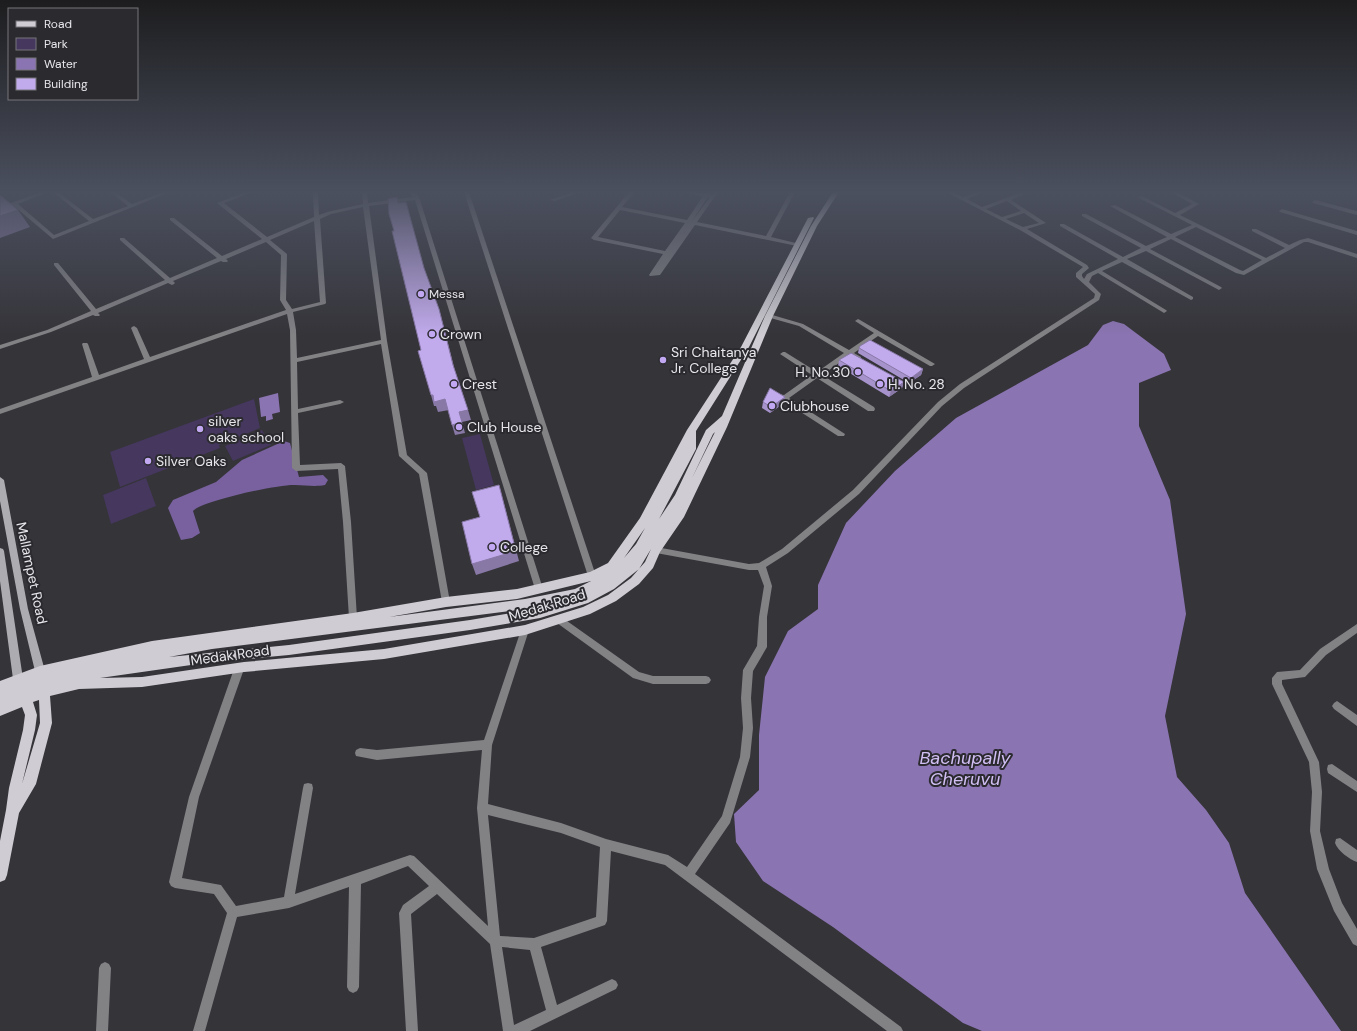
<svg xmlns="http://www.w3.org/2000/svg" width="1357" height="1031" viewBox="0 0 1357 1031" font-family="'DM Sans',sans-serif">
<rect width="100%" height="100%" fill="#353439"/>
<path fill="#45375d" d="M 254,399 L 260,428 L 219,445 L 220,448 L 120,487 L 110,452 Z
M 262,430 L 271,445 L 233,461 L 225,446 Z
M 480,434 L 494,485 L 476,490 L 462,438 Z
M 146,478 L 156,506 L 111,524 L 103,495 Z"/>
<path fill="#78619e" d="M 284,441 L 290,443 L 299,477 L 323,475 L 328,480 L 325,485 C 314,487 306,485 295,485 C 279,484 202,501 193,511 L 200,533 L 192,538 L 181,540 L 168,508 L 173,500 L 216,482 L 242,460 Z"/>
<path fill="#8b74b2" d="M 1113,321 L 1124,324 L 1164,354 L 1171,370 L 1139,383 L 1139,426 L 1170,500 L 1186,614 L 1165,716 L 1177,777 L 1206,810 L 1229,843 L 1245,893 L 1341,1031 L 982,1031 L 963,1023 L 833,927 L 763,881 L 736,842 L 734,814 L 759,790 L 759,735 L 765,677 L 788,631 L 818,609 L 818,585 L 846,523 L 895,471 L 956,418 L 1088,345 L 1103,325 Z
M 278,393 L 280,412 L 272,414 L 273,419 L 266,421 L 266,416 L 261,417 L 259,398 Z"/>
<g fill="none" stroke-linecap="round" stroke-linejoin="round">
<path fill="#828184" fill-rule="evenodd" d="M 41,192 L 48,192 L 18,204 L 54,235 L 89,221 L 53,192 L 58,192 L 93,219 L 128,206 L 110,192 L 115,192 L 132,204 L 163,192 L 170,192 L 53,239 L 14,206 L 0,211 L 0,207 Z
M 246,192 L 253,192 L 224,203 L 267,237 L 314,217 L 313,192 L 318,192 L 319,215 L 327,212 L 363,204 L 362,192 L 367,192 L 368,203 L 413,197 L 409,192 L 414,192 L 419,197 L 543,589 L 542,592 L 539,593 L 536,592 L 535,589 L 415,200 L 369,206 L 387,341 L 407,455 L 427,473 L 450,602 L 449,605 L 446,606 L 443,605 L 442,602 L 419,474 L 399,456 L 381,344 L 297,362 L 298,409 L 340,400 L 344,402 L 340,404 L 298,413 L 300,465 L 341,463 L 345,466 L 351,522 L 357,618 L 356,621 L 353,622 L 350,621 L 349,618 L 343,522 L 338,469 L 296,471 L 292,468 L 290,330 L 287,314 L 0,414 L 0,409 L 92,377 L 82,344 L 83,343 L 87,343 L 88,344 L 99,375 L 144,359 L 131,328 L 132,327 L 134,326 L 137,328 L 150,357 L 286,310 L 280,300 L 281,255 L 266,242 L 226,259 L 228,261 L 227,262 L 223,262 L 221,261 L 173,281 L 175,283 L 174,284 L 172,285 L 168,283 L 98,313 L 100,315 L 99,316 L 95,316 L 93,315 L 51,332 L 0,349 L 0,345 L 47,330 L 91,311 L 54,265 L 54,263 L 58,263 L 96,309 L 165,280 L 120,240 L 120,238 L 124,238 L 170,278 L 217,258 L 170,220 L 170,218 L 174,218 L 222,256 L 262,239 L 217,203 ZM 363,207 L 381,340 L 297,358 L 296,330 L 293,312 L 325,304 L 326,303 L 320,219 L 331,214 ZM 314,221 L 320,302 L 292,309 L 286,300 L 287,254 L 270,240 Z
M 464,192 L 469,192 L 596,576 L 595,578 L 592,580 L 589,578 L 588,576 Z
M 573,192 L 581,192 L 555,201 L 550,200 Z
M 629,192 L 635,192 L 622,207 L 687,220 L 703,196 L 686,193 L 686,192 L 705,193 L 707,192 L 711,192 L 710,194 L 712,195 L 714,192 L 718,192 L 697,222 L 766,236 L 790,192 L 795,192 L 771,237 L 800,244 L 797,246 L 695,225 L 660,275 L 650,276 L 649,275 L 663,254 L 594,240 L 591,238 ZM 708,197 L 710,197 L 692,221 ZM 620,210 L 685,223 L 665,251 L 598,237 Z
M 946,192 L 952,192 L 963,197 L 978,192 L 984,192 L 967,199 L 982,207 L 1022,192 L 1028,192 L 1011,200 L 1046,223 L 1027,229 L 1087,265 L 1089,268 L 1082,274 L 1082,276 L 1084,279 L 1087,274 L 1118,259 L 1060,226 L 1060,224 L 1064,224 L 1123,257 L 1141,248 L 1082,216 L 1082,214 L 1086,214 L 1146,246 L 1167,237 L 1110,206 L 1115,205 L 1171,234 L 1192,225 L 1137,197 L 1142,196 L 1175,213 L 1192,204 L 1171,192 L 1177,192 L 1199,204 L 1180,215 L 1266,258 L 1285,248 L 1252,231 L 1252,229 L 1256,229 L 1289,245 L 1300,240 L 1308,238 L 1357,254 L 1357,258 L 1308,242 L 1304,242 L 1244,275 L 1236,273 L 1171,239 L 1150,249 L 1221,287 L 1222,288 L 1219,290 L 1146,251 L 1127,259 L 1193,297 L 1193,299 L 1191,300 L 1122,262 L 1102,271 L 1166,310 L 1167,311 L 1164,313 L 1098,273 L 1092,276 L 1089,282 L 1101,294 L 1099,300 L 964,388 L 942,406 L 859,494 L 788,553 L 766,567 L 772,586 L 767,617 L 767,647 L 753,671 L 751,698 L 753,728 L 750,757 L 730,823 L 695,874 L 901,1027 L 903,1031 L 887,1031 L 665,865 L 611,851 L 607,921 L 605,925 L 541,947 L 557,1005 L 612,979 L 616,981 L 618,985 L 616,989 L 530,1031 L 503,1031 L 490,944 L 437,894 L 411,914 L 418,1031 L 406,1031 L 399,913 L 403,905 L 429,886 L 408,866 L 361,884 L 359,987 L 357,991 L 353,993 L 349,991 L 347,987 L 349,887 L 289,908 L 237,917 L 205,1031 L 193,1031 L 227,913 L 214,894 L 175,888 L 171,886 L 169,882 L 189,797 L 234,669 L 236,666 L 239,665 L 242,666 L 244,669 L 199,797 L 182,878 L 221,885 L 236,906 L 284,897 L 303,788 L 304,784 L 308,783 L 312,784 L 313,788 L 295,894 L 410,855 L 414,856 L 488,926 L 477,808 L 482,750 L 377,760 L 356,756 L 355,753 L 356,750 L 360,748 L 377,750 L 484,740 L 521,630 L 522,627 L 525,626 L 528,627 L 529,630 L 492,745 L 488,804 L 561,823 L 606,839 L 668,855 L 687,867 L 722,816 L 740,757 L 743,728 L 741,698 L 743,670 L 757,646 L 759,617 L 764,586 L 758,570 L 749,570 L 656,553 L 653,552 L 652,550 L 653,548 L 656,547 L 749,564 L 759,563 L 782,549 L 853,490 L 938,402 L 960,384 L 1094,298 L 1095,294 L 1076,277 L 1076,273 L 1083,267 L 1020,230 ZM 1007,201 L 1021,211 L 1002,217 L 986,209 ZM 1024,213 L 1039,223 L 1023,227 L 1006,219 ZM 1196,227 L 1262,260 L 1243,271 L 1240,270 L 1175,237 ZM 488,815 L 561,833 L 600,847 L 596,917 L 534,938 L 500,936 ZM 502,947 L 530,950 L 546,1010 L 514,1025 Z
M 1315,200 L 1357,211 L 1357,215 L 1313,203 L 1312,202 Z
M 1282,209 L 1357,231 L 1357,235 L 1280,212 L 1279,211 Z
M 769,314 L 803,324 L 849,350 L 874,333 L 855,321 L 858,319 L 860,320 L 935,364 L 932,366 L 930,366 L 878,336 L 854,353 L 861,357 L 861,361 L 857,361 L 849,356 L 822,375 L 874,407 L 875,409 L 874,411 L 868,411 L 817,378 L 789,398 L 845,434 L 844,436 L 838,436 L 779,398 L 778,396 L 779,394 L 784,395 L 812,375 L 780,354 L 783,352 L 785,352 L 817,372 L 844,353 L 799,326 L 767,317 L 767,315 Z
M 560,616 L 639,672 L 653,676 L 706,676 L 709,677 L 711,680 L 709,683 L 706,684 L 653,684 L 633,678 L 557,623 L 556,620 L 557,617 Z
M 1357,624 L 1357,633 L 1326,655 L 1305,677 L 1282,680 L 1282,684 L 1319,762 L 1322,792 L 1320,831 L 1329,869 L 1342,903 L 1357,929 L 1357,946 L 1353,944 L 1334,911 L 1317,869 L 1310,831 L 1312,792 L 1309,762 L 1272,684 L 1272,678 L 1277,672 L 1300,670 L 1320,649 Z
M 1337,701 L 1357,715 L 1357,726 L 1334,709 L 1332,706 L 1334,703 Z
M 1332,764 L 1357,781 L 1357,792 L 1328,773 L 1327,769 L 1328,765 Z
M 1340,838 L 1357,850 L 1357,862 C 1349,859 1338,851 1335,843 L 1336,839 Z
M 105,962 L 109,964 L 111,968 L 108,1031 L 96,1031 L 99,968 L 101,964 Z"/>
<path fill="#adacb0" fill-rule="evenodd" d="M 0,477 L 4,480 L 28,609 L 45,671 L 43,674 L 40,675 L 37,674 L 35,671 L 20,609 L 0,501 Z
M 0,548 L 3,549 L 4,551 L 23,679 L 21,682 L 18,683 L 15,682 L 13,679 L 0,581 Z"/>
<path fill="#cfcdd3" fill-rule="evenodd" d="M 833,192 L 839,192 L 817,226 L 773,316 L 727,427 L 684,517 L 660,552 L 653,568 L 639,584 L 616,601 L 590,614 L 525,635 L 384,659 L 244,672 L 142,687 L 79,689 L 50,696 L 52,723 L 36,784 L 19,813 L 7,875 L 5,880 L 0,882 L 0,841 L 6,810 L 9,788 L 23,730 L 25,715 L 22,707 L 0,716 L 0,681 L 40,666 L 152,641 L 353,613 L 446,597 L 517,589 L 590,572 L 608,563 L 640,518 L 687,430 L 741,347 L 808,218 L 813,217 L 814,218 L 749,347 L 696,431 L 696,449 L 659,519 L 675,495 L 706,430 L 722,416 L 765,316 L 811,226 ZM 715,432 L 692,478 L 713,434 ZM 645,528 L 636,544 L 624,558 ZM 651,549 L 645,562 L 631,578 L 608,595 L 583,607 L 525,625 L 384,649 L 244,662 L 142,677 L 100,678 L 205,663 L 289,655 L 470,630 L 540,618 L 588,603 L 614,589 L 639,569 ZM 591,581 L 575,589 L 525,599 L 389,617 L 446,607 L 517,599 ZM 575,598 L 540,608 L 470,620 L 289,645 L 169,657 L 212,649 L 525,609 ZM 39,700 L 40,723 L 22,784 L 35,730 L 37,715 L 33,702 Z"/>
</g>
<path fill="#a793cc" d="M 859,348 L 923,369 L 921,375 L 909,383 L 858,353 Z
M 839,360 L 904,382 L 902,388 L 889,397 L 838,366 Z
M 785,397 L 784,403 L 770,413 L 762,408 L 763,402 Z"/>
<path fill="#8878a6" d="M 18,210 L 30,227 L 0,238 L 0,216 Z
M 439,309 L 442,320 L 456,375 L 453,365 Z
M 923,369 L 921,375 L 909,383 L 911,378 Z
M 904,382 L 902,388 L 889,397 L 891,391 Z
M 431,395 L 433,395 L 445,399 L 449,410 L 438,412 L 436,406 L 434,406 Z
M 785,397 L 784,403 L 770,413 L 771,407 Z
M 468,410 L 471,420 L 462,422 L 465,433 L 455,435 L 452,425 L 459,412 Z
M 499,485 L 519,561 L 476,575 L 472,564 Z"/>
<path fill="#c2abed" stroke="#8878a6" d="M 0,195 L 18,210 L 0,216 Z
M 397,197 L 398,203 L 406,202 L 424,268 L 439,309 L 453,365 L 468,410 L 459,412 L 462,422 L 452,425 L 445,399 L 434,402 L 433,395 L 431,395 L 418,351 L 421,350 L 392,231 L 394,231 L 389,214 L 388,199 Z
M 870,340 L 923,369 L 911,378 L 859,348 L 860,346 Z
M 851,353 L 904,382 L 891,391 L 839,360 Z
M 770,388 L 785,397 L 771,407 L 763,402 Z
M 499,485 L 516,551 L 472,564 L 462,522 L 480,517 L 472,492 Z"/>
<linearGradient id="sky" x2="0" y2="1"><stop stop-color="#1d1d1f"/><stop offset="0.57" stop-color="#4b505f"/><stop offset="1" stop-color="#4b505f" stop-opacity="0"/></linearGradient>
<rect width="1357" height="336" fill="url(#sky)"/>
<g fill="#c2a8f2" stroke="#2b2a2f" stroke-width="1.5">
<circle cx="421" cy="294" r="4"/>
<circle cx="432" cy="334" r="4"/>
<circle cx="663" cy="360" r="4"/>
<circle cx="858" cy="372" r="4"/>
<circle cx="454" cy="384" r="4"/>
<circle cx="880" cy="384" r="4"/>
<circle cx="772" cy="406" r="4"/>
<circle cx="459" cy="427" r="4"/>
<circle cx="200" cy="429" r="4"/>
<circle cx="148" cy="461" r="4"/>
<circle cx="492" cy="547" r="4"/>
</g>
<g text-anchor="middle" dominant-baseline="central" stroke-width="4" stroke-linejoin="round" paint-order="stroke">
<g font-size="12" fill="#e7e6ea" stroke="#2b2a2f" text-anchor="start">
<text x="429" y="294">Messa</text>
</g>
<g font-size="14" fill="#e7e6ea" stroke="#2b2a2f" text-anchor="start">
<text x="440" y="334">Crown</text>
<text x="671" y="352">Sri Chaitanya<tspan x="671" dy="16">Jr. College</tspan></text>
<text x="850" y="372" text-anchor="end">H. No.30</text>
<text x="462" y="384">Crest</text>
<text x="888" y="384">H. No. 28</text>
<text x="780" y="406">Clubhouse</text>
<text x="208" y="421">silver<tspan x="208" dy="16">oaks school</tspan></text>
<text x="467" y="427">Club House</text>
<text x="156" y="461">Silver Oaks</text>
<text x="500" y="547">College</text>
</g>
<g font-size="14" fill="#e7e6ea" stroke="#2b2a2f">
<text transform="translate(32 573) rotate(78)">Mallampet Road</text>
<text transform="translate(547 605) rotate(-17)">Medak Road</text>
<text transform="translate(230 655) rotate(-8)">Medak Road</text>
</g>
<g font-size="18" font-style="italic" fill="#d1bff4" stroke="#2b2a2f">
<text x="965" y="758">Bachupally<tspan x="965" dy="21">Cheruvu</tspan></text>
</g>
</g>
<rect x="8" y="8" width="130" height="92" fill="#2b2a2f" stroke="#76757a"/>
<rect x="16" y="21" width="20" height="6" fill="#cfcdd3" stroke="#76757a"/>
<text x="44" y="28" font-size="12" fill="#e7e6ea">Road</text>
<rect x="16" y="38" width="20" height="12" fill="#45375d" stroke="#76757a"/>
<text x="44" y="48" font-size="12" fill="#e7e6ea">Park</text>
<rect x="16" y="58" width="20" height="12" fill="#8b74b2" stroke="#76757a"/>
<text x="44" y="68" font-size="12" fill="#e7e6ea">Water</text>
<rect x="16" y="78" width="20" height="12" fill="#c2abed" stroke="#76757a"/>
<text x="44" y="88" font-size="12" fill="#e7e6ea">Building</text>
</svg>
